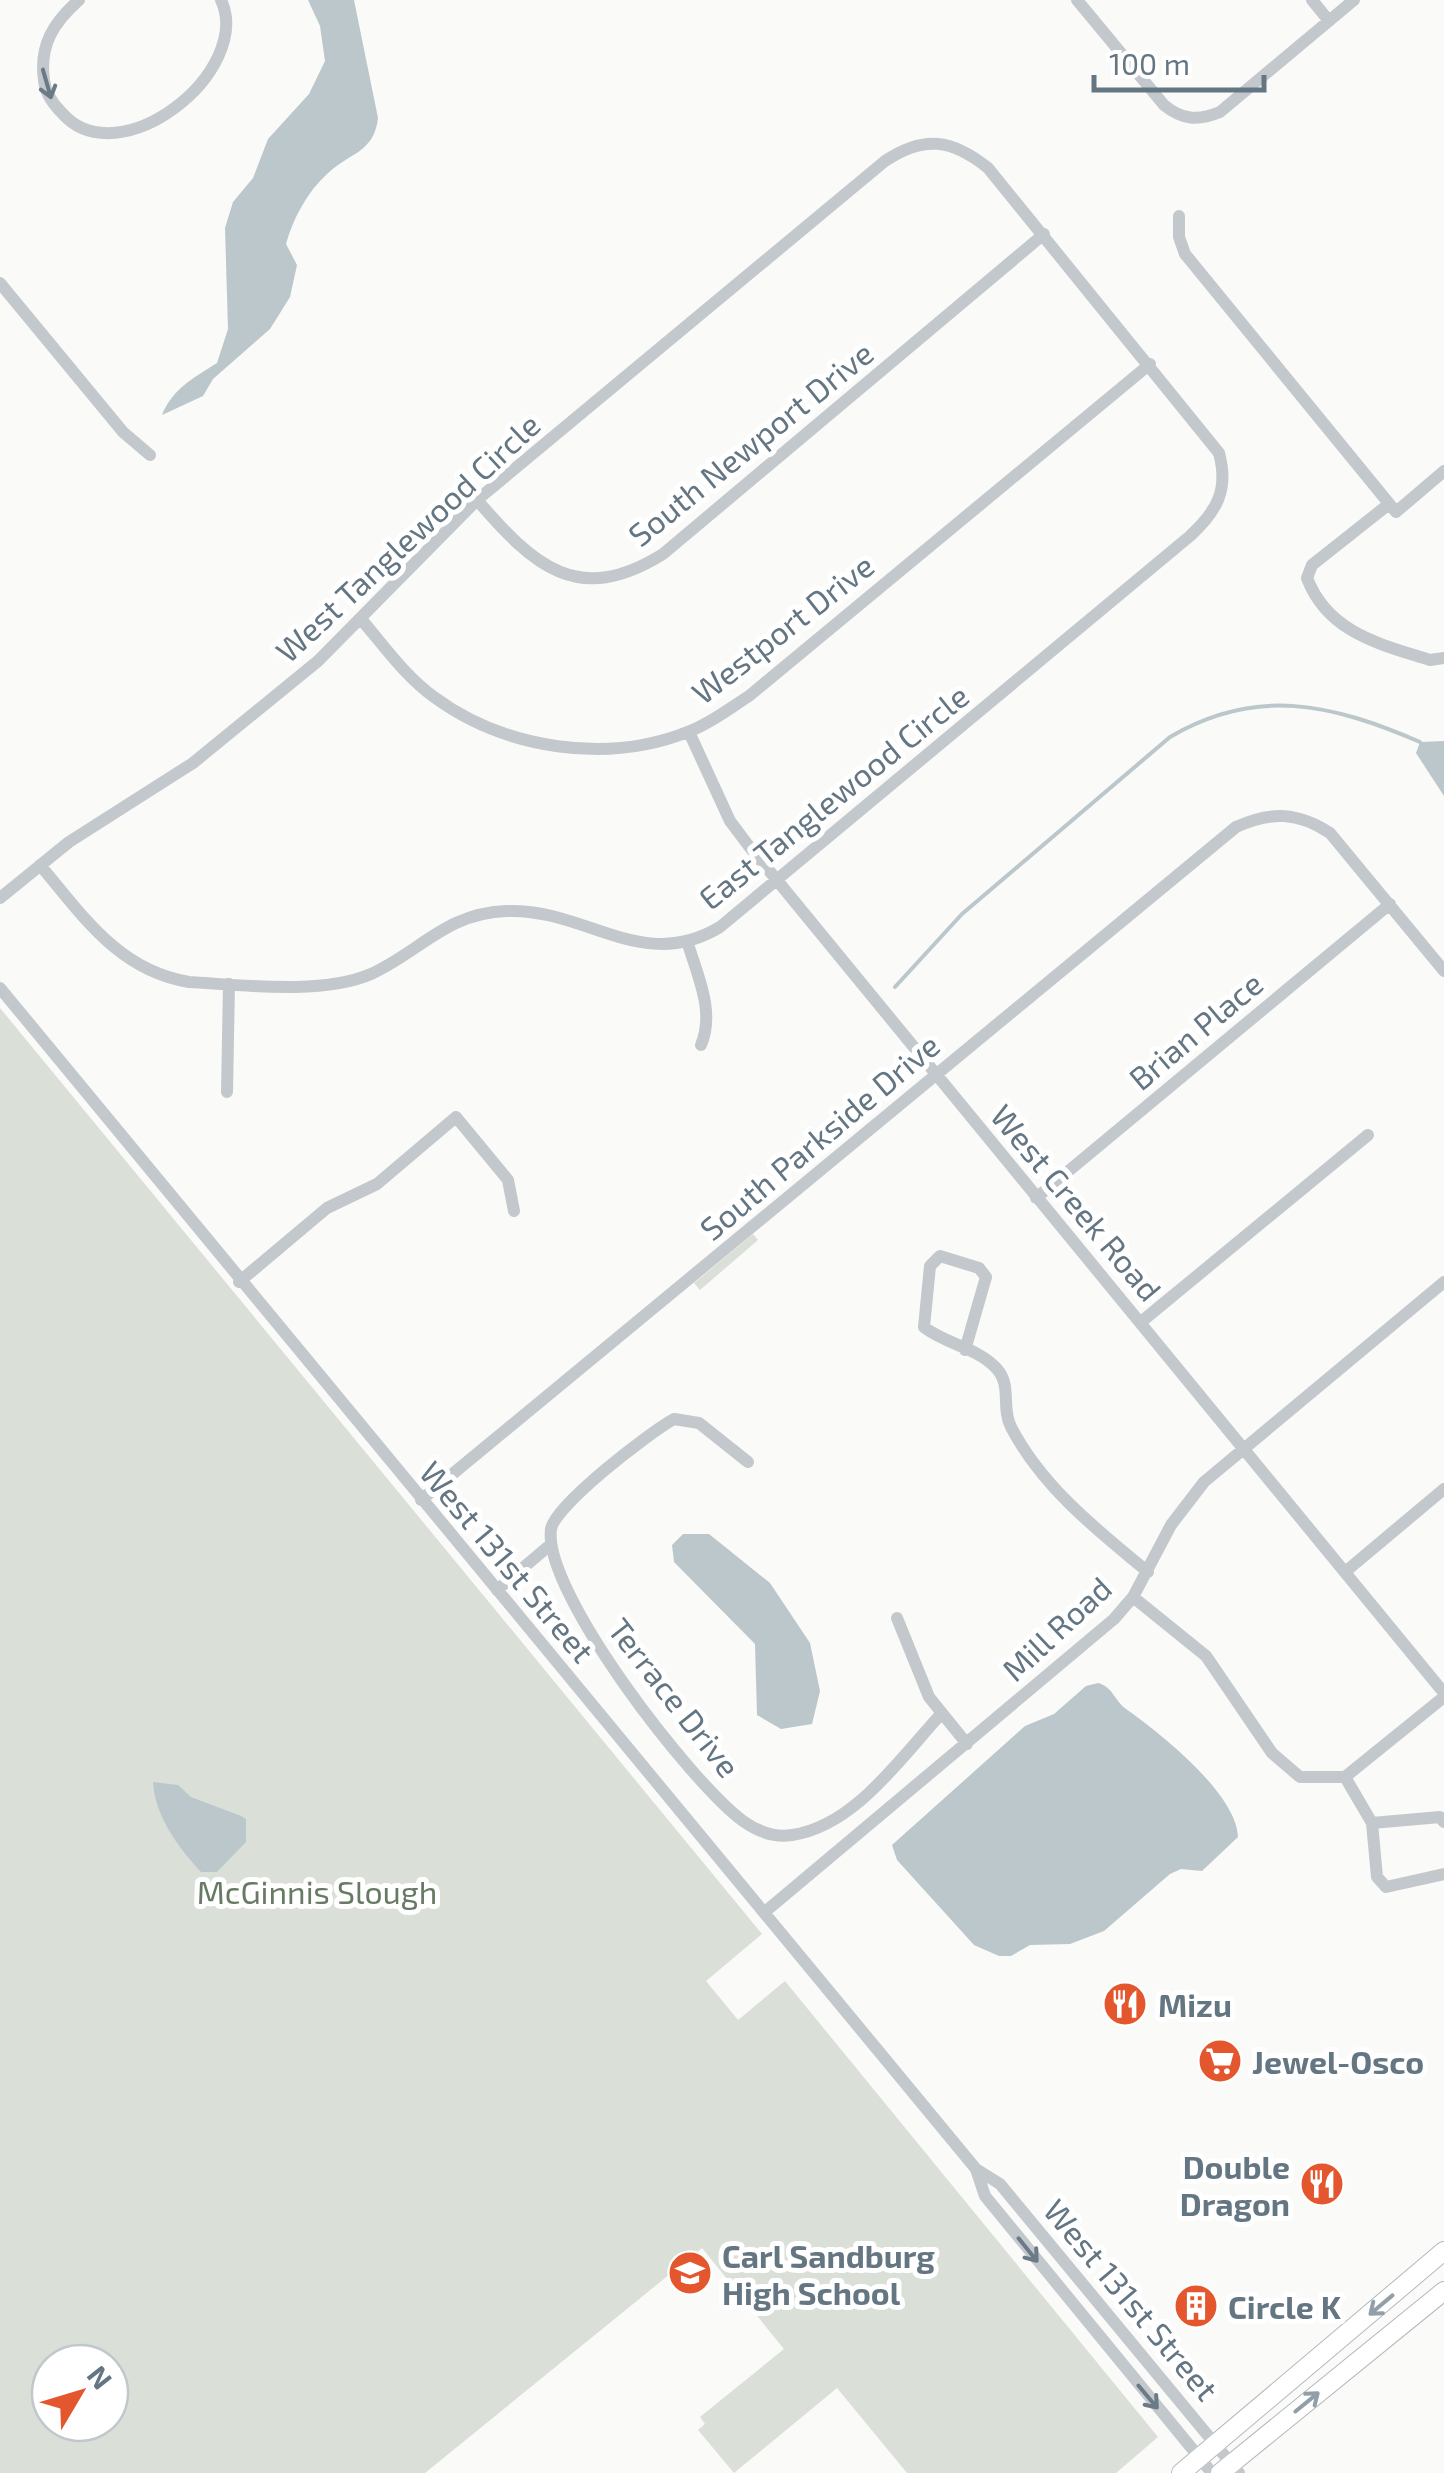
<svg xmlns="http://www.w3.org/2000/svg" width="1444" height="2473" viewBox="0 0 1444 2473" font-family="'Exo 2',sans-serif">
<rect width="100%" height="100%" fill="#fafaf8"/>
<path fill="#dadfd7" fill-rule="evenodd" d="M 0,1008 L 762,1934 L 706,1981 L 738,2020 L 785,1981 L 1158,2437 L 1116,2473 L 907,2473 L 837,2388 L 734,2473 L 698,2430 L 705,2424 L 700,2417 L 784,2349 L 702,2248 L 425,2473 L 0,2473 ZM 50,2363 L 110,2363 L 110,2423 L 50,2423 Z
M 753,1234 L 758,1240 L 700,1290 L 694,1283 Z"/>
<path fill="#bbc7cb" d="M 308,0 L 354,0 L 378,118 C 374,153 350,152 327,174 C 307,192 293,219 286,244 L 297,265 L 290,297 L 270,329 L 213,379 L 203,396 L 162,415 C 172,389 195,377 217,363 L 228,329 L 225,228 L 233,202 L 253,178 L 268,139 L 309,94 L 325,61 L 320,26 Z
M 1444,741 L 1444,796 L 1416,753 L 1420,742 Z
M 683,1534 L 709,1534 L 770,1583 L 810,1643 L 820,1691 L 812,1724 L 781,1729 L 757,1715 L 755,1644 L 674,1562 L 672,1545 Z
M 1098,1683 C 1113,1687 1114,1700 1126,1709 C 1159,1732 1237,1794 1238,1837 L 1202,1871 L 1181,1869 L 1170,1874 L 1104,1931 L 1070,1944 L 1030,1945 L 1011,1956 L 999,1956 L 974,1945 L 897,1860 L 892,1845 L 1025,1726 L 1054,1714 L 1086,1686 Z
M 153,1782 L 178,1785 L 191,1797 L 241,1816 L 246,1819 L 246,1842 L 217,1872 L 201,1872 C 178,1847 155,1816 153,1782 Z"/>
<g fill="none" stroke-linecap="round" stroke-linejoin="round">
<path stroke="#bbc7cb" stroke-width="4" d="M 895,987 L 962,914 L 1170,737 C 1257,686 1332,704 1420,742"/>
<defs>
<path id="highway" d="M 1181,2473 L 1444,2251
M 1220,2473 L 1444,2291"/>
</defs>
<use href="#highway" stroke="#b4b9bd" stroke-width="20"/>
<path stroke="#c3c8cc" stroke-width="12" d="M 79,0 C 54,22 39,45 44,80 C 45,92 53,104 62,113 C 119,178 254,71 221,0
M 1077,0 L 1164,105 C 1182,120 1198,121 1220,112 L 1354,0
M 1312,0 L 1329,21
M 1179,216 L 1179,237 L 1185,254 L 1396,512 L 1444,471
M 0,283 L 123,432 L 150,455
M 477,500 C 534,566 578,607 663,554 L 1044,234
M 1389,504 L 1312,565 L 1307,578 C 1328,633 1380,644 1430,660 L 1444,658
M 361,619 C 384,646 405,676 434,697 C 505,749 607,765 690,731 C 711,723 730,708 749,696 L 1150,364
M 689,732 L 730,821 L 748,845 L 1444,1693
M 0,898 L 69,842 L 193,763 L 318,661 L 477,500 L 885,161 C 924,135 952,139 988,168 L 1219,453 C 1229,490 1217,511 1190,536 L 720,927 C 642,974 586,908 507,911 C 446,913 421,951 371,974 C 323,995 241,985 189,982 C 119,971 82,915 40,865
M 688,944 C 698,977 715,1012 701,1045
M 0,988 L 976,2169 L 1000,2184 L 1239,2473
M 227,1092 L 229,984
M 1036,1198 L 1390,904
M 239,1282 L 327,1208 L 377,1184 L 456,1117 L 508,1180 L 514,1211
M 1141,1322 L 1368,1135
M 965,1350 L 986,1277 L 979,1268 L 940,1256 L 930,1266 L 924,1327 C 945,1344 979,1348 997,1369 C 1012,1386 1001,1408 1011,1427 C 1042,1487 1097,1530 1148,1572
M 748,1462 L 699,1423 L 674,1419 C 650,1432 555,1505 551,1529 C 542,1591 691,1783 743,1821 C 757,1831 774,1838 792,1835 C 855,1826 902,1756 942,1713
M 421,1500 L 1236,827 C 1271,811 1298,812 1330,833 L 1444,971
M 1345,1572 L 1444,1489
M 497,1590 L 550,1545
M 1133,1597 L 1206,1656 L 1272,1753 L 1300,1777 L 1345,1777 L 1444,1697
M 897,1618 L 929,1697 L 967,1744
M 1345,1777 L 1372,1823 L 1377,1877 L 1386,1887 L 1444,1874
M 1372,1823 L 1440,1817 L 1444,1822
M 766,1911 L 1114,1619 L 1133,1597 L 1171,1525 L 1204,1482 L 1444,1282
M 976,2169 L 985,2196 L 1212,2473"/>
<use href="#highway" stroke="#fff" stroke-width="18"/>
</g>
<defs><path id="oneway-shaft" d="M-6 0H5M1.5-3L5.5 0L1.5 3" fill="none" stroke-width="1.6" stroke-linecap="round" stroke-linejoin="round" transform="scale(2.5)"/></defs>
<g stroke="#6a7a87">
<use href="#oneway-shaft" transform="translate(47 84) rotate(74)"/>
<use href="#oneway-shaft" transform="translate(1028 2250) rotate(51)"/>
<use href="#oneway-shaft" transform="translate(1148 2397) rotate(50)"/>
</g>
<g stroke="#939fa8">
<use href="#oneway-shaft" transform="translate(1381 2305) rotate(140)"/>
<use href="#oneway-shaft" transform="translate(1307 2402) rotate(-39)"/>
</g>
<defs>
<symbol id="restaurant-disc" viewBox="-11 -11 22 22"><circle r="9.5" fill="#e4572e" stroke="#fff"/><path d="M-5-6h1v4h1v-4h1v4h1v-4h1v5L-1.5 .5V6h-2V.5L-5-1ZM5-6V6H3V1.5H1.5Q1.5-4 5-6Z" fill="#fff"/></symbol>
<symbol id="supermarket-disc" viewBox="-11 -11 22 22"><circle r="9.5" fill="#e4572e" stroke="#fff"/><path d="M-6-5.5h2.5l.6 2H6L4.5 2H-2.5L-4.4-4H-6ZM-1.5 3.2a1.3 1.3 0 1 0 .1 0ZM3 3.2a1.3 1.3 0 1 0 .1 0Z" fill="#fff"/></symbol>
<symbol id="school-disc" viewBox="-11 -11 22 22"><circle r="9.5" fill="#e4572e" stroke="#fff"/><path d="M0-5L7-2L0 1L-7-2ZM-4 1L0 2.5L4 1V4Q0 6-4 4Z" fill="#fff"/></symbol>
<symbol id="building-disc" viewBox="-11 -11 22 22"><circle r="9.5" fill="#e4572e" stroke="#fff"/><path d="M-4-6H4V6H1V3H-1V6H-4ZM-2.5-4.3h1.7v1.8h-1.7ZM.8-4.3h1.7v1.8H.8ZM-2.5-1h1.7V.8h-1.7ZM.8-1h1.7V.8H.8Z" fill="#fff"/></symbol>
</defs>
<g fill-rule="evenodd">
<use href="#restaurant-disc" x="1100" y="1979" width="50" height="50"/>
<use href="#supermarket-disc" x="1195" y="2036" width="50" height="50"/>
<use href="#restaurant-disc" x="1297" y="2159" width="50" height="50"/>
<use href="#school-disc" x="665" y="2248" width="50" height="50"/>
<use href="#building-disc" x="1171" y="2281" width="50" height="50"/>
</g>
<g text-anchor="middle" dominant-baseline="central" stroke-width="10" stroke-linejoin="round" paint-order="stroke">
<g font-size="32" fill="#657683" stroke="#fff">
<text transform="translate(750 443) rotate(-39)">South Newport Drive</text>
<text transform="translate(407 537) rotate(-43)">West Tanglewood Circle</text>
<text transform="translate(782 628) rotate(-38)">Westport Drive</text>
<text transform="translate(833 796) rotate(-39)">East Tanglewood Circle</text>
<text transform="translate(1195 1030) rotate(-40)">Brian Place</text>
<text transform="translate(819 1136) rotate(-40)">South Parkside Drive</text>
<text transform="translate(1077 1202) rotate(50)">West Creek Road</text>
<text transform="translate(508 1561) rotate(50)">West 131st Street</text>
<text transform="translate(1056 1628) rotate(-43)">Mill Road</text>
<text transform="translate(675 1697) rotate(52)">Terrace Drive</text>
<text transform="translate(1132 2299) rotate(50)">West 131st Street</text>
</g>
<g font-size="32" fill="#687a64" stroke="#fff">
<text x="317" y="1891">McGinnis Slough</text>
</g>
<g font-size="32" font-weight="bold" fill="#657683" stroke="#fff" text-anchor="start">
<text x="1158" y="2004">Mizu</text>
<text x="1252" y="2061">Jewel-Osco</text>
<text x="1290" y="2166" text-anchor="end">Double<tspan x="1290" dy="37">Dragon</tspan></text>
<text x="722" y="2255">Carl Sandburg<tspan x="722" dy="37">High School</tspan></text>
<text x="1228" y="2306">Circle K</text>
</g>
</g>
<g transform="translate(80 2393) rotate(52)"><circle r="48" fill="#ffffff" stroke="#c1c8cd" stroke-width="2.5"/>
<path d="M0-8L18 38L0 25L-18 38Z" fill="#e4572e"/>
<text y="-15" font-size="28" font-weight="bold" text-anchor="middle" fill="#657683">N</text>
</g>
<path d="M1094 75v15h170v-15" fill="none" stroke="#657683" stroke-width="5"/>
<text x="1109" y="75" font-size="30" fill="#657683" stroke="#ffffff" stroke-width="8" paint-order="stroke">100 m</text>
</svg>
